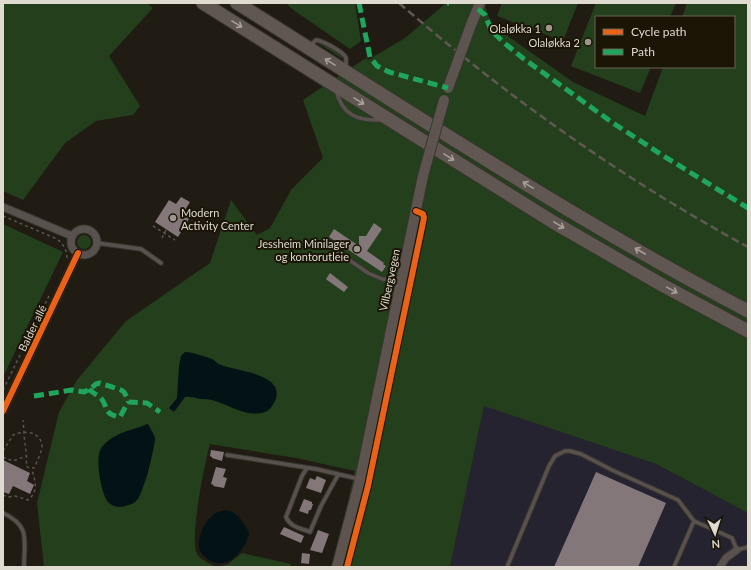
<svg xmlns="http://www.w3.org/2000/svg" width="751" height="570" viewBox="0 0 751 570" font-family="Lato,sans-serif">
<rect width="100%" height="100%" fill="#201c13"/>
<path fill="#252330" d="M 484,405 L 656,464 L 748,513 L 748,567 L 450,567 Z"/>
<path fill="#233f1b" d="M 3,3 L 147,3 L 153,8 L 109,56 L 140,106 L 133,115 L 96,121 L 65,143 L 23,200 L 3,191 Z
M 286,3 L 355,3 L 361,41 L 350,49 L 292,9 Z
M 446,3 L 484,3 L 489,17 L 495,27 L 573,82 L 645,116 L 663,67 L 734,67 L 734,17 L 682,17 L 687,3 L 748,3 L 748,513 L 656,464 L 484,406 L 450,567 L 333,567 L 355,471 L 296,458 L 210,444 C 205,462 189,539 197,554 C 201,560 209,563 215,567 L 44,567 L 37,503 L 59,412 L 77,380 L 126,321 L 210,263 L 231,200 L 257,235 L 270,228 L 291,190 L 323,158 L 303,100 L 366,58 L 368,60 L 405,38 Z
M 502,3 L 578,3 L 563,41 L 497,16 Z
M 596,3 L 676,3 L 670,17 L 596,17 L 596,67 L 651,67 L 640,93 L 571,66 Z
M 318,42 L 324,44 L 343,57 L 341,58 L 318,43 Z
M 3,224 L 63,252 L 3,377 Z
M77 242a7 7 0 1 1 14 0a7 7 0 1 1-14 0Z
M 242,553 L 291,564 L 290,567 L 217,567 L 228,564 Z"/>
<path fill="#031315" d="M 185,352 C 191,352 208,357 214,360 C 216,362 218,364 221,365 C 236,371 287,374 275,401 C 273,405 269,411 265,412 C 246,418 230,405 212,400 C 208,399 204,399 200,399 C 195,398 190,396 185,397 L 174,412 L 169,408 L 177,398 L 179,366 L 181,356 Z
M 148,424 C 150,428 154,434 155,438 C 156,440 148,473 147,476 C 144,483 142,492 138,499 C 135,503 130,505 125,506 C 119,508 113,507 108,502 C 101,493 94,456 102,447 C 113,433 132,430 148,424 Z
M 224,510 C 233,511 237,514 242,521 C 244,525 249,530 249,534 C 248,539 246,543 244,546 C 236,560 220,570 206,558 C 204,556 199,551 199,548 C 197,540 204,522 211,517 C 214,513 219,512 224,510 Z"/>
<path fill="#84777a" d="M 181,197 L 190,202 L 185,210 L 192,214 L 178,237 L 155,222 L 169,200 L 176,204 Z
M 374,223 L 382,229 L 367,251 L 384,263 L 383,264 L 386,266 L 382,272 L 329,237 L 334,229 L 359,246 L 359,236 L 366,236 Z
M 330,273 L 348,287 L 344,292 L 327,280 L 326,279 Z
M 211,450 L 224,452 L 222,461 L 212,458 L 212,457 L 210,456 Z
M 3,460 L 30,473 L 27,481 L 34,485 L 30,494 L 13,486 L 9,494 L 3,492 Z
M 216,467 L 226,469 L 223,477 L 227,478 L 224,488 L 213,486 L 214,485 L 211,484 Z
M 596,472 L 666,503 L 638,567 L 554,567 Z
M 317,476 L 326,480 L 321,493 L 306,488 L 310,478 L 315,480 Z
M 304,499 L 312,502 L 312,504 L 313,504 L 311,510 L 309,510 L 308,514 L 299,511 Z
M 284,527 L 304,536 L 301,543 L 280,534 Z
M 318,530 L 329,534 L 322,553 L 310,550 Z
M 302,553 L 310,554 L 309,564 L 301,563 Z"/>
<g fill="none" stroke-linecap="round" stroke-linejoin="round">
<defs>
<path id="lane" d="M 311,45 L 316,40 C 323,41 344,52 346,58 C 346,61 346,65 346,68
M 336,90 C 342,115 357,121 382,120
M 323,242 L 368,273 L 382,279 L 400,281
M 97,243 L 141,249 L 161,263
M 227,455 L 316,469 L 359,479
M 307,468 L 302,476 L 286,517 C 290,527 300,528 310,532 L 321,506 L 338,475
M 3,513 C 31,526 24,540 24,567
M 507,567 L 549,466 L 555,456 L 565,451 L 570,451 L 581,454 L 612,470 L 678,500 L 694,521 L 732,538 L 737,550 L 748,547
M 674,567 L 694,521"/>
<path id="street" d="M 3,207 L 72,236
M71 242a13 13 0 1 1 26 0a13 13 0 1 1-26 0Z
M 3,411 L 78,253
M 720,567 L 726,558 L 737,550"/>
<path id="secondary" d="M 471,25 L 480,3
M 337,567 L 360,480 L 423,176"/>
<path id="highway" d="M 203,3 L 553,222 L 664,286 L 748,331
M 237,3 C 405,108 572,219 748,311"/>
</defs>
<use href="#lane" stroke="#3a362e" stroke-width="5.5"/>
<use href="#street" stroke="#3a362e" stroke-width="9"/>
<use href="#secondary" stroke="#3a362e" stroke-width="12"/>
<use href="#highway" stroke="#3a362e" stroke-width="15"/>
<path stroke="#5a5450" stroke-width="1.5" stroke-dasharray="3 3" stroke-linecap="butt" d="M 3,216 L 57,239 C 64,245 67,250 67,259
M 153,226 L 175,240
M 162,238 L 166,230
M 3,390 L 49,296
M 3,451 L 13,435 C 23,430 42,431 42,447 C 41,454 37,461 34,468 L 29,468 L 26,466 C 28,455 24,443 24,432 L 23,420
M 3,457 L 13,461 L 26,456
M 3,495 L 8,497 L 15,496 L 28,500 C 39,491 35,481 32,470"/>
<use href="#lane" stroke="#58514e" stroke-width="3.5"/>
<use href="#street" stroke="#58514e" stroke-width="7"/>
<use href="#secondary" stroke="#5d534f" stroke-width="10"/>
<use href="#highway" stroke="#615752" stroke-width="13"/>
<path stroke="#5f5954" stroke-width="2.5" stroke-dasharray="8 4" stroke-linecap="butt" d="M 399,3 C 506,96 623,179 748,247"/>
<defs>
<path id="secondary-bridge" d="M 448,88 L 471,25
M 423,176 L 444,100"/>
</defs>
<use href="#secondary-bridge" stroke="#3a362e" stroke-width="12" stroke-linecap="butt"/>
<use href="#secondary-bridge" stroke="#5d534f" stroke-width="10"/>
<path stroke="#20a55d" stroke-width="5" stroke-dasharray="10 5" stroke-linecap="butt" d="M 359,3 L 370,57 L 377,66 L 389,72 L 448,88
M 447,3 L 449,3
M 478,9 L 485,15 L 491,30 L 503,42 L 524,59 L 613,123 L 662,155 L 748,208
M 89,389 C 92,393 96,394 100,397 C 109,406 102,414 120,417 L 128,402
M 34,396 L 72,390 L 84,392 L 90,389 L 96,384 L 100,383 L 121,390 L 124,392 L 129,402 L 147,403 L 160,412"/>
<defs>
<path id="cycleway" d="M 3,411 L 78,253
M 347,567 L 368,486 L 424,218 L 423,214 L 416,211"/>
</defs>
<use href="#cycleway" stroke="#1b1506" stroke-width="8"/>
<use href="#cycleway" stroke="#ea6118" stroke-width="6"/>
</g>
<defs><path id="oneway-shaft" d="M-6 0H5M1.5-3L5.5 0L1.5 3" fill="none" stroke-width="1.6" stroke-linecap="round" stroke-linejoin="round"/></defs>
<g stroke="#a6a098">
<use href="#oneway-shaft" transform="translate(237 24) rotate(32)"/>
<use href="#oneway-shaft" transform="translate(330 62) rotate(-148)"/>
<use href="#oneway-shaft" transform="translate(359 101) rotate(32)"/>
<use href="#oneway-shaft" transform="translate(449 157) rotate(32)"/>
<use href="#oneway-shaft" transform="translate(528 185) rotate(-149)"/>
<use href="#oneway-shaft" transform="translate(559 225) rotate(31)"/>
<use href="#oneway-shaft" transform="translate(640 251) rotate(-150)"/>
<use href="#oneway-shaft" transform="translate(672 290) rotate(29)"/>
</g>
<g fill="#9c988e" stroke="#1b1506" stroke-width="1.5">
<circle cx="549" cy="28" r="4"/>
<circle cx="588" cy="42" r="4"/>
<circle cx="173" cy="218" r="4"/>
<circle cx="357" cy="249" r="4"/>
</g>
<g text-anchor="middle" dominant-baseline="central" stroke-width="4" stroke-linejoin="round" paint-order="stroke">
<g font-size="11" fill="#dfdbd1" stroke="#1b1506" text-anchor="end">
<text x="541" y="28">Olaløkka 1</text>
<text x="580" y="42">Olaløkka 2</text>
<text x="181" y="212" text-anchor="start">Modern<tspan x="181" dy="13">Activity Center</tspan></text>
<text x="349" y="243">Jessheim Minilager<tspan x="349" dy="13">og kontorutleie</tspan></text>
</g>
<g font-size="11" fill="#dfdbd1" stroke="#1b1506">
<text transform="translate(389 280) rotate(-78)">Vilbergvegen</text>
<text transform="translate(32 328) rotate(-64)">Balder allé</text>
</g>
</g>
<rect width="751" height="570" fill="none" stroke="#dfdbd1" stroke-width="8"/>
<rect x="595" y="16" width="140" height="52" fill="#1b1506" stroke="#696457"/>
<rect x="603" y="29" width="20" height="6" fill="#ea6118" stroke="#696457"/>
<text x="631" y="36" font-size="12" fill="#dfdbd1">Cycle path</text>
<rect x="603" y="49" width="20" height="6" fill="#20a55d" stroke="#696457"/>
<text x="631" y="56" font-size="12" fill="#dfdbd1">Path</text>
<g transform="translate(715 534) rotate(176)" stroke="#1b1506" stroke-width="3" paint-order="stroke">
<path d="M0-3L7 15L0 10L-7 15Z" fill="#dfdbd1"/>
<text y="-6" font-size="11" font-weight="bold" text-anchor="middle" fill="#dfdbd1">N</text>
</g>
</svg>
